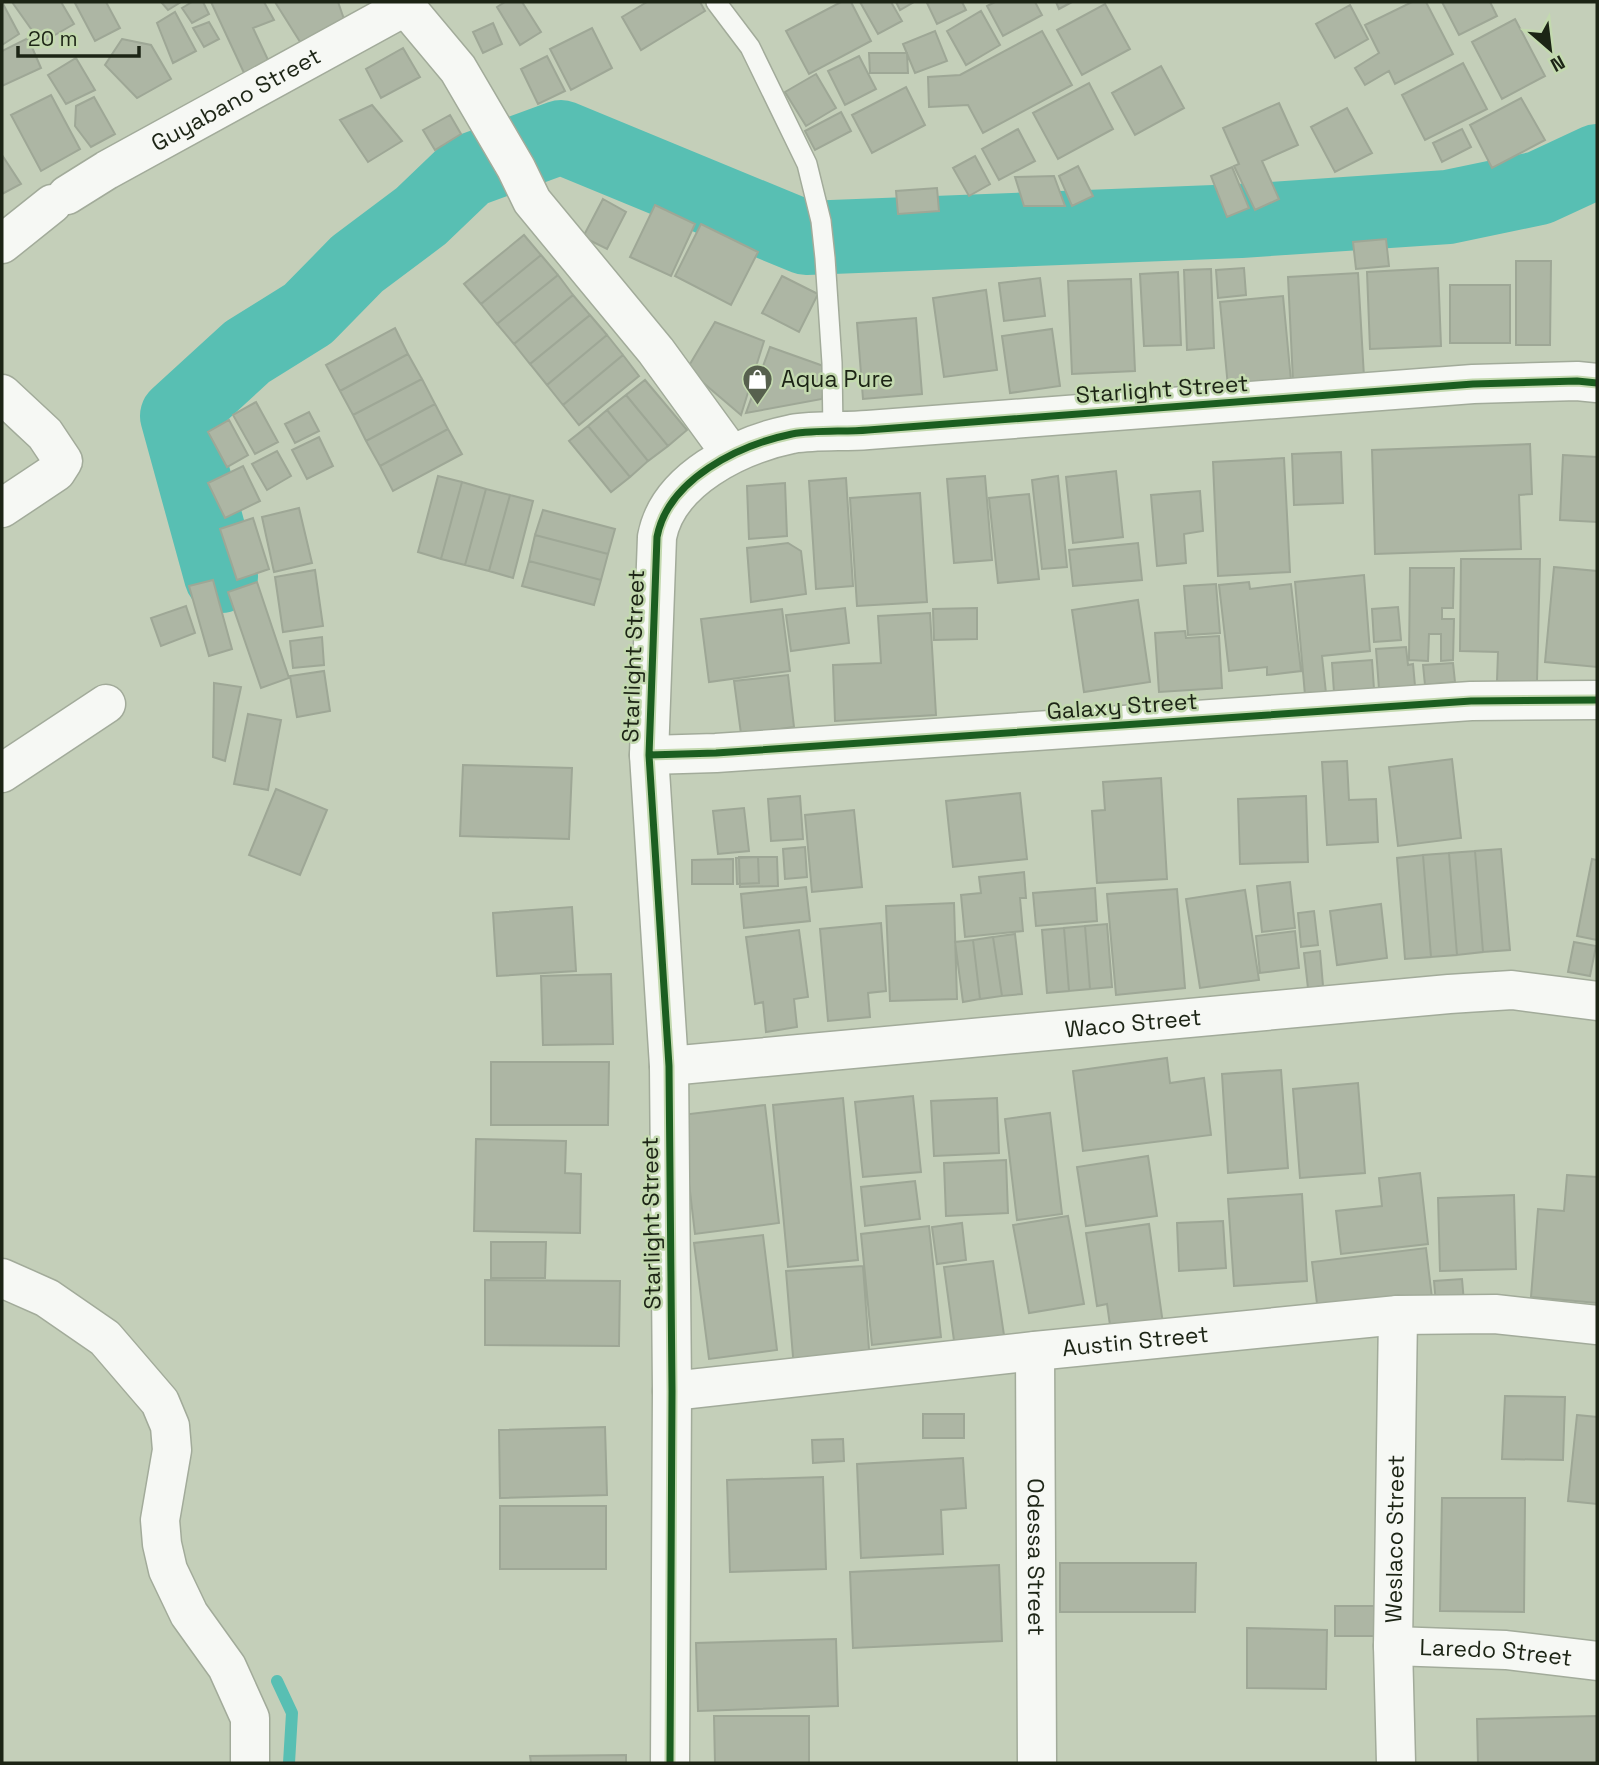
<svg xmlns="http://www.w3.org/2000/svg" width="1599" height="1765" viewBox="0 0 1599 1765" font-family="'Space Grotesk',sans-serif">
<rect width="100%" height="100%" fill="#c4cfb9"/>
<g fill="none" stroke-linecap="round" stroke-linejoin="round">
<path stroke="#58bfb3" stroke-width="12" d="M 277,1681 L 292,1713 L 289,1763"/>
<path stroke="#58bfb3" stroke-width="74" d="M 221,576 L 177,416 L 247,352 L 308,314 L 357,264 L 421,216 L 468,171 L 561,137 L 806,238 L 1240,221 L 1448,207 L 1539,188 L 1597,161"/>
</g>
<path fill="#adb6a4" stroke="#9ea796" stroke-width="2" d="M 2,2 L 19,34 L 2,45 Z
M 12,2 L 61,2 L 74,24 L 41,43 Z
M 78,2 L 106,2 L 120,28 L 95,41 L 75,3 Z
M 161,2 L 181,2 L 168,10 Z
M 192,2 L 203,2 L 209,14 L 192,23 L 182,8 Z
M 211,2 L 264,2 L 274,20 L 253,28 L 269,62 L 244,73 Z
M 275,2 L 338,2 L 345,22 L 302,45 Z
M 505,2 L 522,2 L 541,32 L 520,45 L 497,7 Z
M 647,2 L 700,2 L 705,11 L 641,50 L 622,17 Z
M 841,2 L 851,2 L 871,41 L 809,74 L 786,31 Z
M 860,2 L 891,2 L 902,21 L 878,34 Z
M 896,2 L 914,2 L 900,10 Z
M 929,2 L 962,2 L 966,10 L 937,24 L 927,3 Z
M 995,2 L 1035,2 L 1042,15 L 1003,36 L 987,6 Z
M 1056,2 L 1072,2 L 1059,9 Z
M 1412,2 L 1426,2 L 1453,54 L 1395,84 L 1389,71 L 1365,85 L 1355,68 L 1379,53 L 1365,25 Z
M 1442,2 L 1490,2 L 1497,16 L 1459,35 Z
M 1105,4 L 1130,49 L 1082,75 L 1057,30 Z
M 1350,5 L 1368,39 L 1335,58 L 1316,24 Z
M 981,11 L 1000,45 L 966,65 L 947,31 Z
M 175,12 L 196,51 L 173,63 L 157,23 Z
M 1515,19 L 1545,76 L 1502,99 L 1472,42 Z
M 209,22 L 219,39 L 204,47 L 193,28 Z
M 493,23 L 502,44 L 483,53 L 473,32 Z
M 592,28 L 612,68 L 571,90 L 550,49 Z
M 935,31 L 947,61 L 915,73 L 903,44 Z
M 1042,31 L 1072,85 L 983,133 L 968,105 L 929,107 L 928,77 L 960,75 Z
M 28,38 L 41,68 L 2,86 L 2,51 Z
M 122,39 L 151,45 L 171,79 L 137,98 L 105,65 Z
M 403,48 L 420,77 L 381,98 L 366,69 Z
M 869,53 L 907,53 L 908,73 L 870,73 Z
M 547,56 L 565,91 L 538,104 L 521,69 Z
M 859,56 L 876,89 L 845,105 L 828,71 Z
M 76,58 L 95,90 L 66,104 L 48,75 Z
M 1463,63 L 1487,109 L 1425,140 L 1402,95 Z
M 1161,66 L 1184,108 L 1135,135 L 1112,93 Z
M 816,74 L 836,108 L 806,126 L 785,92 Z
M 1089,83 L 1113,129 L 1058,159 L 1033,113 Z
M 906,87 L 925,125 L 872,153 L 852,115 Z
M 51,95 L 80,149 L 41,171 L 11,115 Z
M 94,97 L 115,134 L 91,147 L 75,126 L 76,106 Z
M 1521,98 L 1545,140 L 1492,168 L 1470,125 Z
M 1279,103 L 1298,145 L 1262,161 L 1279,199 L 1255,210 L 1234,166 L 1239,164 L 1223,128 Z
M 372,105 L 402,141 L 368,162 L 340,120 Z
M 1347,108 L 1372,153 L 1335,172 L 1311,127 Z
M 841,112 L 851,131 L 815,150 L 805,131 Z
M 450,115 L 461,134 L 435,150 L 423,130 Z
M 1018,129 L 1035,161 L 999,180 L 982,149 Z
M 1462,129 L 1471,147 L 1442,162 L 1433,143 Z
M 2,155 L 21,184 L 2,194 Z
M 975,156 L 990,184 L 969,196 L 953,168 Z
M 1078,166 L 1093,196 L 1072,206 L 1059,176 Z
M 1232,167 L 1249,208 L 1227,217 L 1211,176 Z
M 1054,176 L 1065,206 L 1024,206 L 1015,177 Z
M 937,188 L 939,211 L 898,214 L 896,191 Z
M 603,199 L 626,212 L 607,249 L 583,237 Z
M 655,205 L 695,224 L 671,276 L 630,257 Z
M 701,224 L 758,252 L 731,305 L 675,276 Z
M 524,235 L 541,255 L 481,304 L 464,284 Z
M 1386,239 L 1389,266 L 1356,269 L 1353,242 Z
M 541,255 L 558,275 L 497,324 L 481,304 Z
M 1516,261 L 1551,261 L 1550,345 L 1516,345 Z
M 1244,268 L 1246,295 L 1218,298 L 1216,270 Z
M 1438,268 L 1441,346 L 1370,349 L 1367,272 Z
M 1211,269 L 1214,348 L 1187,350 L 1184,270 Z
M 1178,272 L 1181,345 L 1144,346 L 1140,274 Z
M 1358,273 L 1364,377 L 1293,381 L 1288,277 Z
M 558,275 L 573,295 L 514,344 L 497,324 Z
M 782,276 L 818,294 L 799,332 L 762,313 Z
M 1040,278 L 1045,316 L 1004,321 L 999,283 Z
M 1131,279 L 1135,371 L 1072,374 L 1068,281 Z
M 1450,285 L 1510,285 L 1510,343 L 1450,343 Z
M 986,290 L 997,370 L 944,377 L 933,298 Z
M 573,295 L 590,315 L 530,364 L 514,344 Z
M 1283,296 L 1291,381 L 1228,387 L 1220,302 Z
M 590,315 L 607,335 L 547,385 L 530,364 Z
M 916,318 L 922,394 L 863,399 L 857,323 Z
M 715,322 L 764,341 L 741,415 L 687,369 Z
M 395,328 L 408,354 L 340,391 L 326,365 Z
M 1052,329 L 1060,386 L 1010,393 L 1002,336 Z
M 607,335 L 623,355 L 563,405 L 547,385 Z
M 770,347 L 829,368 L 822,399 L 746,413 Z
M 408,354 L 422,379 L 353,415 L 340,391 Z
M 623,355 L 639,376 L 579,425 L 563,405 Z
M 422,379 L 435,404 L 366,441 L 353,415 Z
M 645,380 L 687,430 L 668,446 L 626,395 Z
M 626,395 L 668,446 L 648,461 L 607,410 Z
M 256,402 L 278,442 L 255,454 L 233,415 Z
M 435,404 L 448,429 L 380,466 L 366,441 Z
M 607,410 L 648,461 L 630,477 L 588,426 Z
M 309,412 L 319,431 L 295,443 L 285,424 Z
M 229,420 L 248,455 L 227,467 L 208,432 Z
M 588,426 L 630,477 L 611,492 L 569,441 Z
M 448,429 L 462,454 L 393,491 L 380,466 Z
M 319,437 L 333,466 L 307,479 L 292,450 Z
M 1530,444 L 1532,494 L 1519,495 L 1521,549 L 1375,554 L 1372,450 Z
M 277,451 L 291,476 L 267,490 L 252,464 Z
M 1341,452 L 1343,503 L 1294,505 L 1292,454 Z
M 1563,455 L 1597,457 L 1597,522 L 1560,520 Z
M 1284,458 L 1290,572 L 1218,576 L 1213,462 Z
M 243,466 L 260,501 L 225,518 L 208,483 Z
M 1116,471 L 1123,537 L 1073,543 L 1066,477 Z
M 438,476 L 462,482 L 441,559 L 418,552 Z
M 985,476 L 992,560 L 954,563 L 947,479 Z
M 1058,476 L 1067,567 L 1042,569 L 1032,480 Z
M 846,478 L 853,586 L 816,589 L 809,481 Z
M 462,482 L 486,489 L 465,565 L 441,559 Z
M 785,483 L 787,536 L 749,539 L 747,486 Z
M 486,489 L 510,495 L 489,571 L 465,565 Z
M 1200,491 L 1203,531 L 1184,534 L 1186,563 L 1157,566 L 1151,495 Z
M 920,493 L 927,602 L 857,606 L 850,498 Z
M 1029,494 L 1039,579 L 998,583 L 989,498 Z
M 510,495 L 533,501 L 513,578 L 489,571 Z
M 299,508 L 312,563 L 274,572 L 262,517 Z
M 543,510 L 615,529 L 608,554 L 535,535 Z
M 253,518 L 269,569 L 237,580 L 220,529 Z
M 535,535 L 608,554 L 601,580 L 529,561 Z
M 788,543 L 801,551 L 806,594 L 751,602 L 747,548 Z
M 1138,543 L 1142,580 L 1073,586 L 1069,550 Z
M 1461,559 L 1540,559 L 1537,682 L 1497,681 L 1498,652 L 1460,651 Z
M 529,561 L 601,580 L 594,605 L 522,586 Z
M 1554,567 L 1597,571 L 1597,667 L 1545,662 Z
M 1410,568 L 1454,568 L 1453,608 L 1442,608 L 1442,619 L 1454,619 L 1453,660 L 1441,661 L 1441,634 L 1429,634 L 1428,661 L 1409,660 Z
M 315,570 L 323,626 L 283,632 L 275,577 Z
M 1364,575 L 1370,651 L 1322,656 L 1326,693 L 1305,695 L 1295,582 Z
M 213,580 L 232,649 L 209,656 L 189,586 Z
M 257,582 L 289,678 L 261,688 L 228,592 Z
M 1249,582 L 1250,589 L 1291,584 L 1301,671 L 1267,675 L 1267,667 L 1229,671 L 1219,585 Z
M 1216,584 L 1220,633 L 1188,635 L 1184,586 Z
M 1138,600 L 1150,682 L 1084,692 L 1072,610 Z
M 186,606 L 195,633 L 161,646 L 151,618 Z
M 1398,607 L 1401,640 L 1374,642 L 1372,609 Z
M 845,608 L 849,643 L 791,651 L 786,615 Z
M 977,608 L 977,639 L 934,640 L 933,609 Z
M 782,609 L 790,671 L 709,682 L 701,619 Z
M 930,613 L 936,715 L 835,721 L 833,665 L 881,663 L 878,616 Z
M 1185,631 L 1186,638 L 1219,636 L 1222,688 L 1159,692 L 1155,633 Z
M 322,637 L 324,665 L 293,668 L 290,641 Z
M 1406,647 L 1408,665 L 1413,664 L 1415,686 L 1379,689 L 1376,649 Z
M 1372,660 L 1374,689 L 1334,692 L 1332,663 Z
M 1453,663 L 1455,682 L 1425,685 L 1423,665 Z
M 324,671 L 330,711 L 297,717 L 290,676 Z
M 788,675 L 794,727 L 741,734 L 734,681 Z
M 214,683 L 241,687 L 225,761 L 213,757 Z
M 248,714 L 281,720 L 268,790 L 234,784 Z
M 1452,759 L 1461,838 L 1398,846 L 1389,767 Z
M 1347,761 L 1349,800 L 1376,799 L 1378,842 L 1327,845 L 1322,762 Z
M 463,765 L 572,768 L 569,839 L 460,836 Z
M 1161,778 L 1167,879 L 1097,883 L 1092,811 L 1105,810 L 1103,782 Z
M 276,789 L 327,810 L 300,875 L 249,855 Z
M 1020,793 L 1027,859 L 953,867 L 946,801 Z
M 800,796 L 803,839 L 771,841 L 768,799 Z
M 1306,796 L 1308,862 L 1240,864 L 1238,799 Z
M 744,808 L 749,851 L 718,854 L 713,811 Z
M 854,810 L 862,887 L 812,892 L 805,815 Z
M 805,847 L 807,877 L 785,879 L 783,849 Z
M 1501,849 L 1510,950 L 1483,952 L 1475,851 Z
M 1475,851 L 1483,952 L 1457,955 L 1449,853 Z
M 1449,853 L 1457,955 L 1431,957 L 1423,855 Z
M 1423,855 L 1431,957 L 1405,959 L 1397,858 Z
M 739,857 L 777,857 L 778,886 L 740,887 Z
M 758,857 L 759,883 L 737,884 L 736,858 Z
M 733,859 L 733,884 L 692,884 L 692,860 Z
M 1592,859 L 1597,860 L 1597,940 L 1577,936 Z
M 1024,872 L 1026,898 L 1020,898 L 1023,931 L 965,937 L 961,895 L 981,893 L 979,877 Z
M 1290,882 L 1295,928 L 1262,932 L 1257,886 Z
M 806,887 L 810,921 L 744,928 L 741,894 Z
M 1095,888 L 1097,921 L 1036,926 L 1033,893 Z
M 1177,889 L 1185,988 L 1116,995 L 1107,894 Z
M 1245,890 L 1259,980 L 1200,988 L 1186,899 Z
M 954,903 L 957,999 L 890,1001 L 886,906 Z
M 1381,904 L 1387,958 L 1337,965 L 1330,911 Z
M 572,907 L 576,971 L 497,976 L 493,913 Z
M 1314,911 L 1318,945 L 1301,947 L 1298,913 Z
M 881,923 L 886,991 L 868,993 L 870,1017 L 828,1021 L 820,929 Z
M 1107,924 L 1112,987 L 1090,989 L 1085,926 Z
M 1085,926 L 1090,989 L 1069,991 L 1064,928 Z
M 1064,928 L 1069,991 L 1047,993 L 1042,930 Z
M 799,930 L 808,997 L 794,999 L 797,1027 L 766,1032 L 763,1002 L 755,1004 L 746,937 Z
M 1295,931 L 1299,968 L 1260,973 L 1256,936 Z
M 1015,934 L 1022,994 L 1002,996 L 993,937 Z
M 993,937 L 1002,996 L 980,999 L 973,940 Z
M 973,940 L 980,999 L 963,1002 L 955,942 Z
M 1574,942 L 1596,946 L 1590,976 L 1568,972 Z
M 1320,951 L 1323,986 L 1308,988 L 1304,953 Z
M 611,974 L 613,1044 L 543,1045 L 541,976 Z
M 1167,1058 L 1170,1083 L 1204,1078 L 1211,1135 L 1083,1151 L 1073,1071 Z
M 491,1062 L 609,1062 L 608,1125 L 491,1125 Z
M 1281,1070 L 1288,1168 L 1228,1173 L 1222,1074 Z
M 1358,1083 L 1365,1173 L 1300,1178 L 1293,1089 Z
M 913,1096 L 921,1172 L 863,1177 L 855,1102 Z
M 843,1098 L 858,1260 L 788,1267 L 773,1105 Z
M 997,1098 L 999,1153 L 934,1156 L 931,1101 Z
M 765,1105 L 779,1223 L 695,1234 L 681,1115 Z
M 1050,1113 L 1062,1214 L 1017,1220 L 1005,1119 Z
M 476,1139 L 566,1141 L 565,1173 L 581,1174 L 580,1233 L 474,1231 Z
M 1148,1156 L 1157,1216 L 1086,1226 L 1077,1167 Z
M 1006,1160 L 1008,1213 L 946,1216 L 944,1163 Z
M 1420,1173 L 1428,1244 L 1341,1254 L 1336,1211 L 1382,1206 L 1379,1178 Z
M 1567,1175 L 1597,1177 L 1597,1303 L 1531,1297 L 1538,1209 L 1564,1211 Z
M 915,1181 L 920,1219 L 865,1226 L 861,1187 Z
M 1302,1194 L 1307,1281 L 1234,1286 L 1228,1199 Z
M 1514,1195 L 1516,1269 L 1440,1271 L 1438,1198 Z
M 1068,1216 L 1084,1304 L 1029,1313 L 1013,1225 Z
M 1223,1221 L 1226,1268 L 1179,1271 L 1177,1223 Z
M 962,1223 L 966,1260 L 937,1264 L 932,1227 Z
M 1149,1224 L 1163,1324 L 1111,1332 L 1107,1304 L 1097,1306 L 1086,1233 Z
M 929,1226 L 941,1337 L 872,1345 L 861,1234 Z
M 763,1235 L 777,1350 L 709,1359 L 694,1243 Z
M 491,1242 L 546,1242 L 545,1278 L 491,1278 Z
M 1426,1248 L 1432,1298 L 1318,1312 L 1312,1262 Z
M 993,1261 L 1005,1342 L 955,1348 L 944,1267 Z
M 863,1266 L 870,1363 L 794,1369 L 786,1271 Z
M 1462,1279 L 1464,1302 L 1436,1304 L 1434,1281 Z
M 485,1280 L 620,1281 L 619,1346 L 485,1345 Z
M 1505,1396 L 1565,1397 L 1563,1460 L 1502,1459 Z
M 923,1414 L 964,1414 L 964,1438 L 923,1438 Z
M 1577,1415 L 1597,1417 L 1597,1504 L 1568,1501 Z
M 605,1427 L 607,1495 L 500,1498 L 499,1430 Z
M 843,1439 L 844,1461 L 813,1463 L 812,1440 Z
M 963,1458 L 966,1508 L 941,1510 L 943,1554 L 861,1558 L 857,1464 Z
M 823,1477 L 826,1569 L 730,1572 L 727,1480 Z
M 1442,1498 L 1525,1498 L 1524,1612 L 1440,1611 Z
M 500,1506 L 606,1506 L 606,1569 L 500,1569 Z
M 1060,1563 L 1196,1563 L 1195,1612 L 1060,1612 Z
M 999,1565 L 1002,1641 L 853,1648 L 850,1572 Z
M 1335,1606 L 1374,1606 L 1374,1636 L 1335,1636 Z
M 1247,1628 L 1327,1630 L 1326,1689 L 1247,1688 Z
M 836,1639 L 838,1706 L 698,1711 L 696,1643 Z
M 714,1716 L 809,1716 L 809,1763 L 715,1763 Z
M 1597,1716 L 1597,1763 L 1478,1763 L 1477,1719 Z
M 626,1755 L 626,1763 L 531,1763 L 530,1756 Z"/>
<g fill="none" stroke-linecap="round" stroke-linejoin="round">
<defs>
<path id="lane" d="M 716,2 L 750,47 L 807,164 L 821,221 L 825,258 L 832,363 L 833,432"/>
<g id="street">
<path d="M 402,2 L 458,69 L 516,168 L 532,201 L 656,351 L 731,454"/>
<path id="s1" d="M 67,195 L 107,170 L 406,6"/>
<path d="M 2,244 L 52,204"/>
<path d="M 2,394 L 45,434 L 63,461 L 56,472 L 2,508"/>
<path d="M 649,755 L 716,753 L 1471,701 L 1597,700"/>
<path d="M 2,773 L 106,704"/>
<path id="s2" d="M 669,1066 L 1449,994 L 1512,990 L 1597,1001"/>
<path d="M 2,1278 L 47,1298 L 105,1338 L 160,1402 L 170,1426 L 172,1450 L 160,1520 L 162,1544 L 168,1570 L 189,1614 L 227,1667 L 250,1718 L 250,1763"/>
<path id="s3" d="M 1035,1351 L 1037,1763"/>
<path id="s4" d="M 672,1391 L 1035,1351 L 1398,1315 L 1495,1314 L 1597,1325"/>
<path id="s5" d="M 1393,1646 L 1506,1650 L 1597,1661"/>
<path d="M 670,1763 L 672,1391 L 669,1066 L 649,755 L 657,537 C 668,479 739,445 792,434 C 816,430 844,432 868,430 L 1473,384 L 1577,381 L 1597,383"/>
<path id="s6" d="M 1396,1763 L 1393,1646 L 1398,1315"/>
</g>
</defs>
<use href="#lane" stroke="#a2ab9a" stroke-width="22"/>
<use href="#street" stroke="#a2ab9a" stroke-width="41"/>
<use href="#lane" stroke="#f6f8f4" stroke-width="19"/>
<use href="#street" stroke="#f6f8f4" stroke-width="38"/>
<defs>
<path id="cycleway" d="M 649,755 L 716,753 L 1471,701 L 1597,700
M 670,1763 L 672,1391 L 669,1066 L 649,755 L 657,537 C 668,479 739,445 792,434 C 816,430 844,432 868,430 L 1473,384 L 1577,381 L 1597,383"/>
</defs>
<use href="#cycleway" stroke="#c3d9af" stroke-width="11"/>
<use href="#cycleway" stroke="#1b5e20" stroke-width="7"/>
</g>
<defs>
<symbol id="shop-pin" viewBox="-11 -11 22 30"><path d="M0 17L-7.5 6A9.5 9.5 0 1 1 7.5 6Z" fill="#57604e" stroke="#c3d9af"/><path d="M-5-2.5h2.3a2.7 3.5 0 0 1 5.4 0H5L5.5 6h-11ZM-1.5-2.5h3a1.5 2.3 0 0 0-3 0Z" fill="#fff"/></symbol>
</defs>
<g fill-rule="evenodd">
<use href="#shop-pin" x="740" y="362" width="35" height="47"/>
</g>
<g text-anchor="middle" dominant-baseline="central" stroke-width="5" stroke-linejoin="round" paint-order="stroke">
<g font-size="23" fill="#1c2415" stroke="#c3d9af">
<text stroke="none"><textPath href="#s1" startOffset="194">Guyabano Street</textPath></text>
<text transform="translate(1162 389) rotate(-4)">Starlight Street</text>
<text transform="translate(633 656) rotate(-88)">Starlight Street</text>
<text transform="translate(1122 706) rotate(-4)">Galaxy Street</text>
<text stroke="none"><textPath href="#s2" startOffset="466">Waco Street</textPath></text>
<text transform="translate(651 1223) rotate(-91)">Starlight Street</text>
<text stroke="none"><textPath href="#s4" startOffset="466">Austin Street</textPath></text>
<text stroke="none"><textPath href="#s6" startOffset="224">Weslaco Street</textPath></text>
<text stroke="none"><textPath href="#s3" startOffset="206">Odessa Street</textPath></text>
<text stroke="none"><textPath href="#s5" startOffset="103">Laredo Street</textPath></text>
</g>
<g font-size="23" fill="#1c2415" stroke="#c3d9af" text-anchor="start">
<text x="781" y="379">Aqua Pure</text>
</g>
</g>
<rect width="1599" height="1765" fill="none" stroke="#1c2415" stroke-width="7"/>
<g transform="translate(1550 49) rotate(152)" stroke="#c3d9af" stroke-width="5" paint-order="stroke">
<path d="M0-5L12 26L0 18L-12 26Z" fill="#1c2415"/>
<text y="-10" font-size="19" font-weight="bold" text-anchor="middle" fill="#1c2415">N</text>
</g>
<path d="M18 46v10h121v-10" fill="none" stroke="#1c2415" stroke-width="3.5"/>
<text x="28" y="46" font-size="21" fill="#1c2415" stroke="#c3d9af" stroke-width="5" paint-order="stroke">20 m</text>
</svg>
